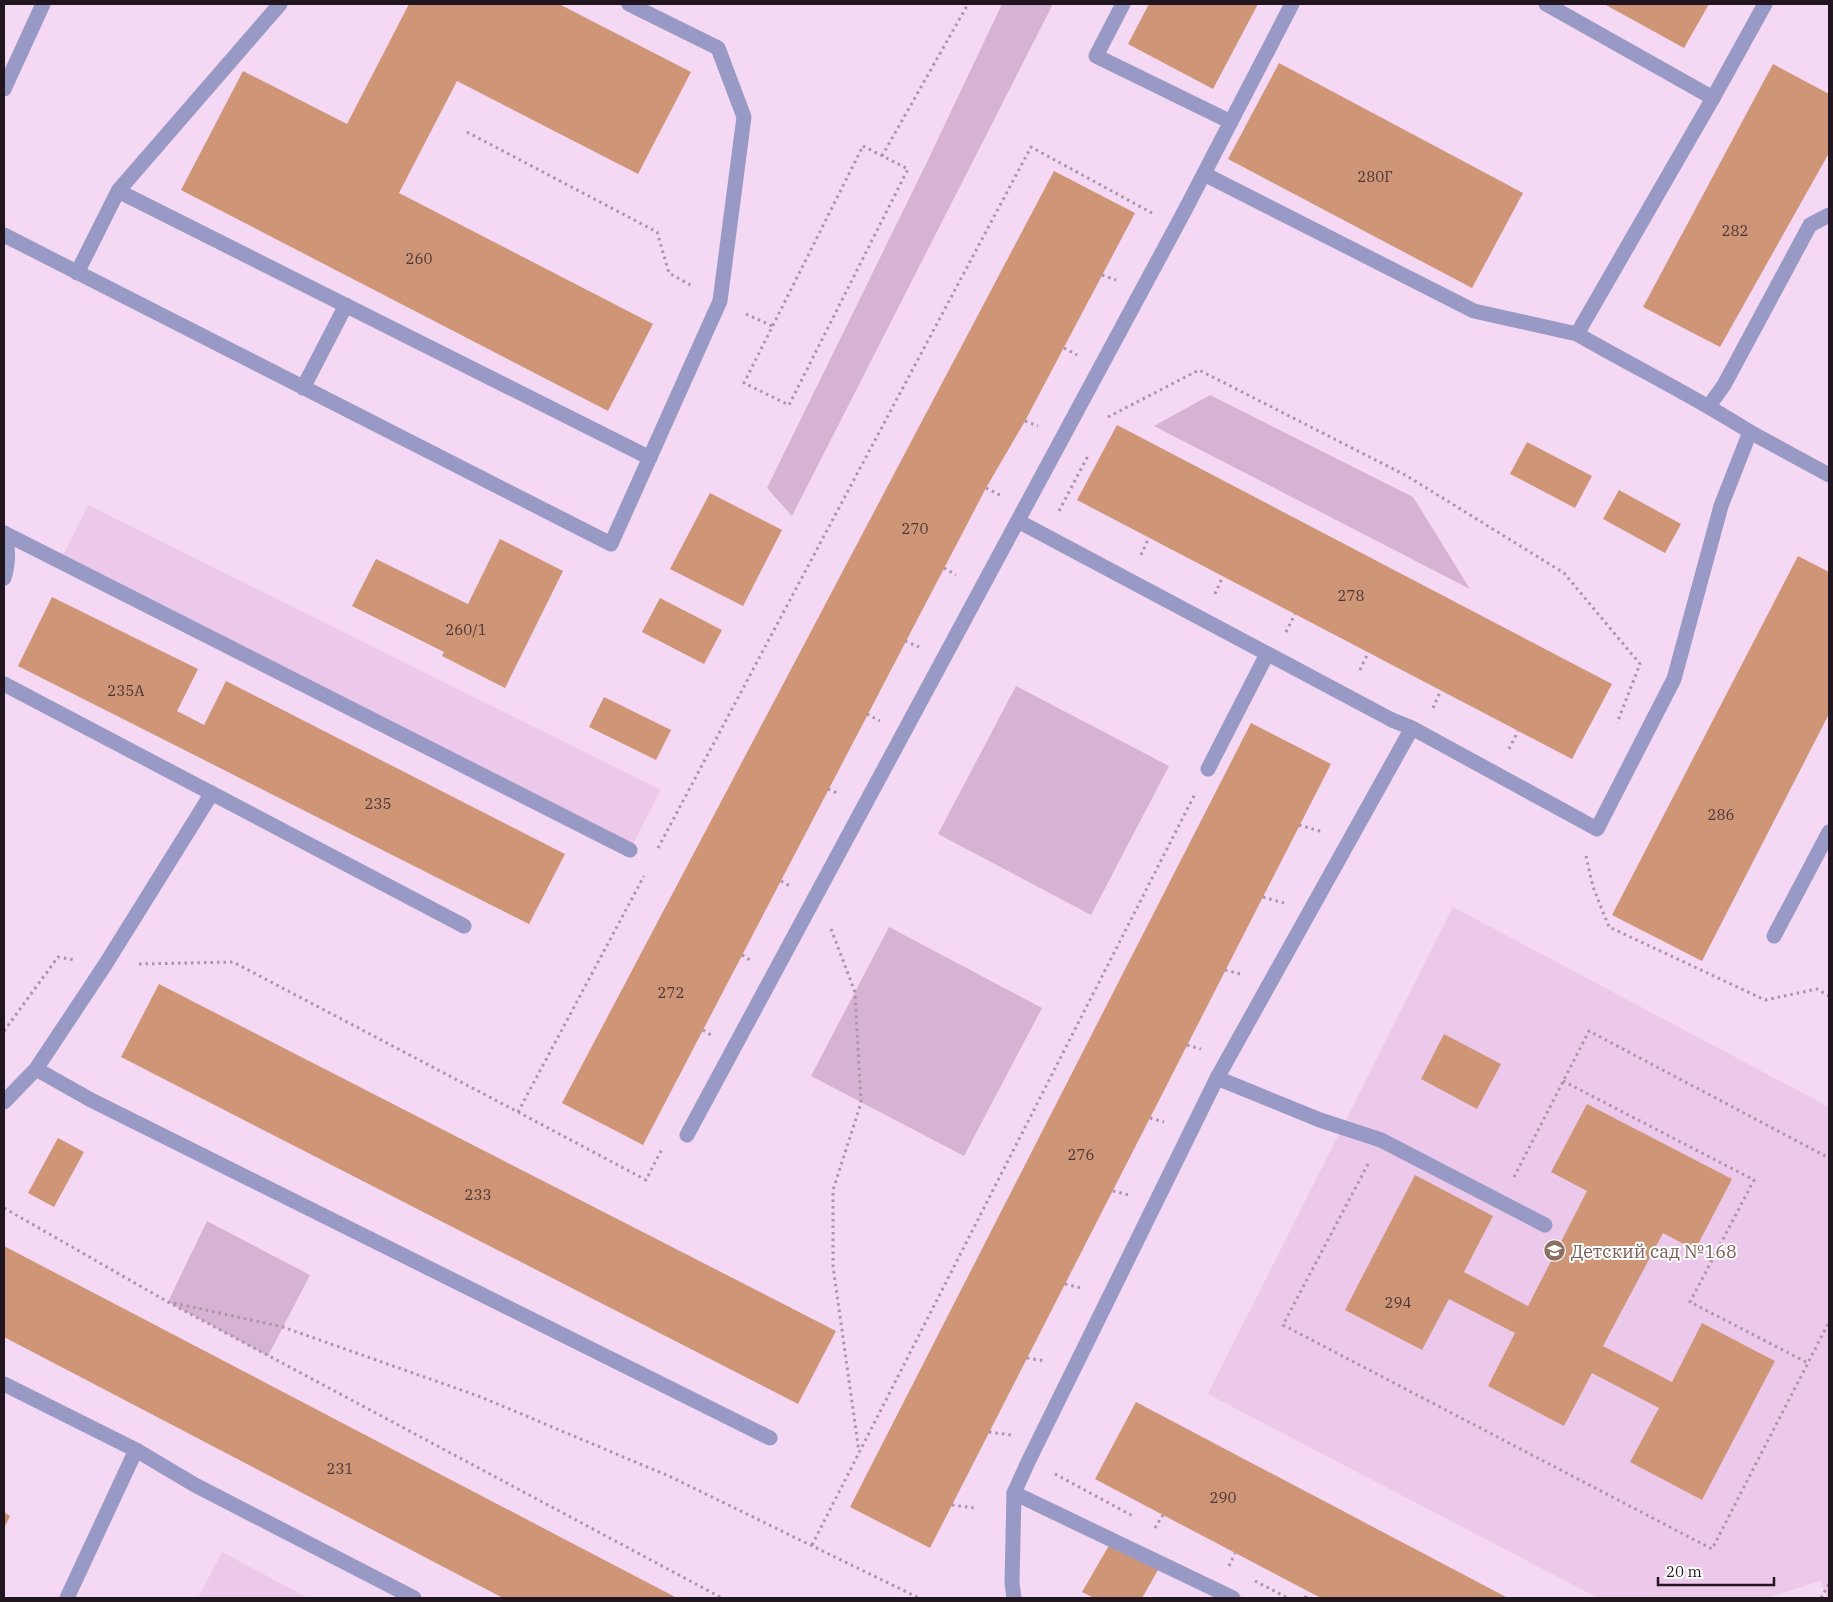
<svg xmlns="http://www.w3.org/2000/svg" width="1833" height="1602" viewBox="0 0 1833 1602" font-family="'IBM Plex Serif',serif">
<rect width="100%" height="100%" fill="#f5d8f3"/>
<path fill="#ecc9ea" d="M 88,505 L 661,790 L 630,850 L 60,561 Z
M 1453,907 L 1829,1107 L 1829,1598 L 1827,1598 L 1820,1581 L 1767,1598 L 1598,1598 L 1208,1394 Z
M 222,1552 L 308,1598 L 198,1598 Z"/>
<path fill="#d6b3d4" d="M 1002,4 L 1053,4 L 792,516 L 767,488 L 928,160 Z
M 1210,395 L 1413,497 L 1470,589 L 1154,426 Z
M 1016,686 L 1169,766 L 1091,915 L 938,834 Z
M 889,927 L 1042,1008 L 964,1156 L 811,1076 Z
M 207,1221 L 310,1275 L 268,1356 L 168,1302 Z"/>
<path fill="#cf9577" d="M 409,4 L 559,4 L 691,72 L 638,174 L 457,81 L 399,193 L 653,324 L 608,411 L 181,190 L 243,71 L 347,124 Z
M 1149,4 L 1258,4 L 1213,89 L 1128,44 Z
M 1604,4 L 1709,4 L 1684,48 Z
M 1279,63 L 1523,193 L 1472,288 L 1228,159 Z
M 1773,64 L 1829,94 L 1829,153 L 1720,347 L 1643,307 Z
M 1054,171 L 1135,213 L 1025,421 L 986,488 L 643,1145 L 562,1103 Z
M 1117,425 L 1612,684 L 1572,759 L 1077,500 Z
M 1527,442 L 1592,476 L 1575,508 L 1510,474 Z
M 1619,490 L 1681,524 L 1665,553 L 1603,519 Z
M 710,493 L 782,530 L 743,606 L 670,569 Z
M 500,539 L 563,571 L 505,688 L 442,656 L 444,652 L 352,606 L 376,559 L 468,604 Z
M 1798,556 L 1829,572 L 1829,714 L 1702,961 L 1612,915 Z
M 52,597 L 198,669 L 177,711 L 204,725 L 226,681 L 565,854 L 529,924 L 18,666 Z
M 660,598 L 722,630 L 704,664 L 642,632 Z
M 604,697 L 671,730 L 656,760 L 589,727 Z
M 1251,723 L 1331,764 L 930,1548 L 850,1507 Z
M 159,984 L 836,1331 L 798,1404 L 121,1057 Z
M 1444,1034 L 1501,1064 L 1477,1109 L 1421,1079 Z
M 1587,1104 L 1732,1179 L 1695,1250 L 1663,1233 L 1603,1346 L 1672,1382 L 1702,1323 L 1775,1361 L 1702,1500 L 1630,1462 L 1659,1408 L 1592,1373 L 1564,1426 L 1488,1386 L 1515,1333 L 1449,1299 L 1422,1350 L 1345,1310 L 1415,1175 L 1493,1216 L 1464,1272 L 1528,1306 L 1587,1191 L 1551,1172 Z
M 58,1138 L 84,1152 L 54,1207 L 28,1193 Z
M 4,1246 L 677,1598 L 503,1598 L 4,1337 Z
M 1136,1402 L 1508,1598 L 1321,1598 L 1163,1515 L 1095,1479 Z
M 4,1512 L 10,1516 L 4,1528 Z
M 1111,1542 L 1158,1570 L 1142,1598 L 1094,1598 L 1082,1592 Z"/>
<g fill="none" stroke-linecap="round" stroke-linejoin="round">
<path stroke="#ab94a9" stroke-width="3" stroke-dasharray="2.5 4" stroke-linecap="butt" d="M 467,132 L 657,232 L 669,273 L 694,287
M 863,146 L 908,169 L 789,405 L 744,383 Z
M 882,156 L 968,4
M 1102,275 L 1116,280
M 746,314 L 772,326
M 1064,348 L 1077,355
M 1108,417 L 1199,370 L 1407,476 L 1564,573 L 1640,664 L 1617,723
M 1025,421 L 1038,426
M 986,488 L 1000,495
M 1059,511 L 1089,454
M 1141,555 L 1149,537
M 944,568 L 956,575
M 1215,594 L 1223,576
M 1286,632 L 1295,614
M 905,641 L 919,647
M 1360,670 L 1368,653
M 1433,708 L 1441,690
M 867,714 L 880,721
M 1509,749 L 1518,731
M 828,789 L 839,794
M 1299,825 L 1323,832
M 658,848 L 1031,147 L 1152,213
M 1586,856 L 1593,887 L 1609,927 L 1765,1000 L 1817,989 L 1829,996
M 781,881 L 790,886
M 1263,897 L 1284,903
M 831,929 L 855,992 L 861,1103 L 833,1190 L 833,1266 L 859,1452
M 742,955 L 750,960
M 139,964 L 233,962 L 518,1112 L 644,876
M 1225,970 L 1244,975
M 703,1030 L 711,1035
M 4,1031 L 58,957 L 75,960
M 1187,1045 L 1201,1049
M 1563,1081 L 1754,1180 L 1690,1302 L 1808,1363
M 518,1112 L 646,1180 L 663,1147
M 1150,1118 L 1164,1122
M 1368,1164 L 1283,1325 L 1712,1549 L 1829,1322
M 1514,1177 L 1589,1031 L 1829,1158
M 1113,1191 L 1129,1195
M 4,1208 L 168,1302 L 722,1598
M 1065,1284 L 1081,1288
M 174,1303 L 283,1327 L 481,1397 L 671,1477 L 919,1598
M 1027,1358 L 1046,1361
M 989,1432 L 1011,1435
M 1055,1474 L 1133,1516
M 952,1505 L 974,1508
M 1155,1528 L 1163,1515
M 812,1545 L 1195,794
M 1229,1566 L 1235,1553
M 1255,1581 L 1288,1598
M 1305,1598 L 1308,1592
M 1821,1598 L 1829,1584"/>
<path stroke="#9899c5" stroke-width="15" d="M 1123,4 L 1096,56 L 1231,122
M 1546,4 L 1713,98
M 1204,174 L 1474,311 L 1577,334
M 118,191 L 650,458
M 4,235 L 611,544 L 720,301 L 744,117 L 718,48 L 629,4
M 77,273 L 118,191 L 280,4
M 303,388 L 346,305
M 1709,406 L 1724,385 L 1810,225 L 1829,215
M 1750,432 L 1829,475
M 1018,521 L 1392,720
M 4,533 L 630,850
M 4,684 L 464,926
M 1208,769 L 1267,654
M 1774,936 L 1829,832
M 36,1069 L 91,1100 L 770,1438
M 1217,1078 L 1320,1120 L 1381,1140 L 1545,1225
M 4,1102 L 36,1069 L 105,965 L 212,793
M 687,1135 L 1184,212 L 1292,4
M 1014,1493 L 1233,1598
M 67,1598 L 136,1450"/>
<path stroke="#9899c5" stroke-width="15" d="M 4,89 L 43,4
M 4,533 C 9,549 9,562 4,578
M 1392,720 L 1412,728 L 1597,829 L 1674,679 L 1721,506 L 1750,432 C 1694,396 1634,367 1577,334 L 1713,98 L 1765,4
M 4,1384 L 136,1450 L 195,1485 L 414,1598
M 1014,1598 L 1012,1583 L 1014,1493 L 1029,1460 L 1217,1078 L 1412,728"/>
</g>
<defs>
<symbol id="school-disc" viewBox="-11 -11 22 22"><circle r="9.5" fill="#8d6e63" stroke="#fff"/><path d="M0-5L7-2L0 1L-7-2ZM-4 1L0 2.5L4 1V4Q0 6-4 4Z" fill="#fff"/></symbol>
</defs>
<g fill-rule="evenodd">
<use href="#school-disc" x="1542" y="1238" width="25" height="25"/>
</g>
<g text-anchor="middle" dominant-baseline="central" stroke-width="4" stroke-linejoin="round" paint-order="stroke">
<g font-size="15" fill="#4c3636">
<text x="1375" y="176">280Г</text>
<text x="1735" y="230">282</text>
<text x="419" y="258">260</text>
<text x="915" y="528">270</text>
<text x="1351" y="595">278</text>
<text x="466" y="629">260/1</text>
<text x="126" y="690">235А</text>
<text x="378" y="803">235</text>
<text x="1721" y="814">286</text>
<text x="671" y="992">272</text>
<text x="1081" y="1154">276</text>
<text x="478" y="1194">233</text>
<text x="1398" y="1302">294</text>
<text x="340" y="1468">231</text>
<text x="1223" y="1497">290</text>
</g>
<g font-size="18" fill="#785e54" stroke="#fff" text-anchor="start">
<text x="1571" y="1251">Детский сад №168</text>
</g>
</g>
<rect width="1833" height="1602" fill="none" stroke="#211620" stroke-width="10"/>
<path d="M1658 1577v8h116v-8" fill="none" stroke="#211620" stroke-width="2.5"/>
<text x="1666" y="1577" font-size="15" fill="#211620" stroke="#ffffff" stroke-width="4" paint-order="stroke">20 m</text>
</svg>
